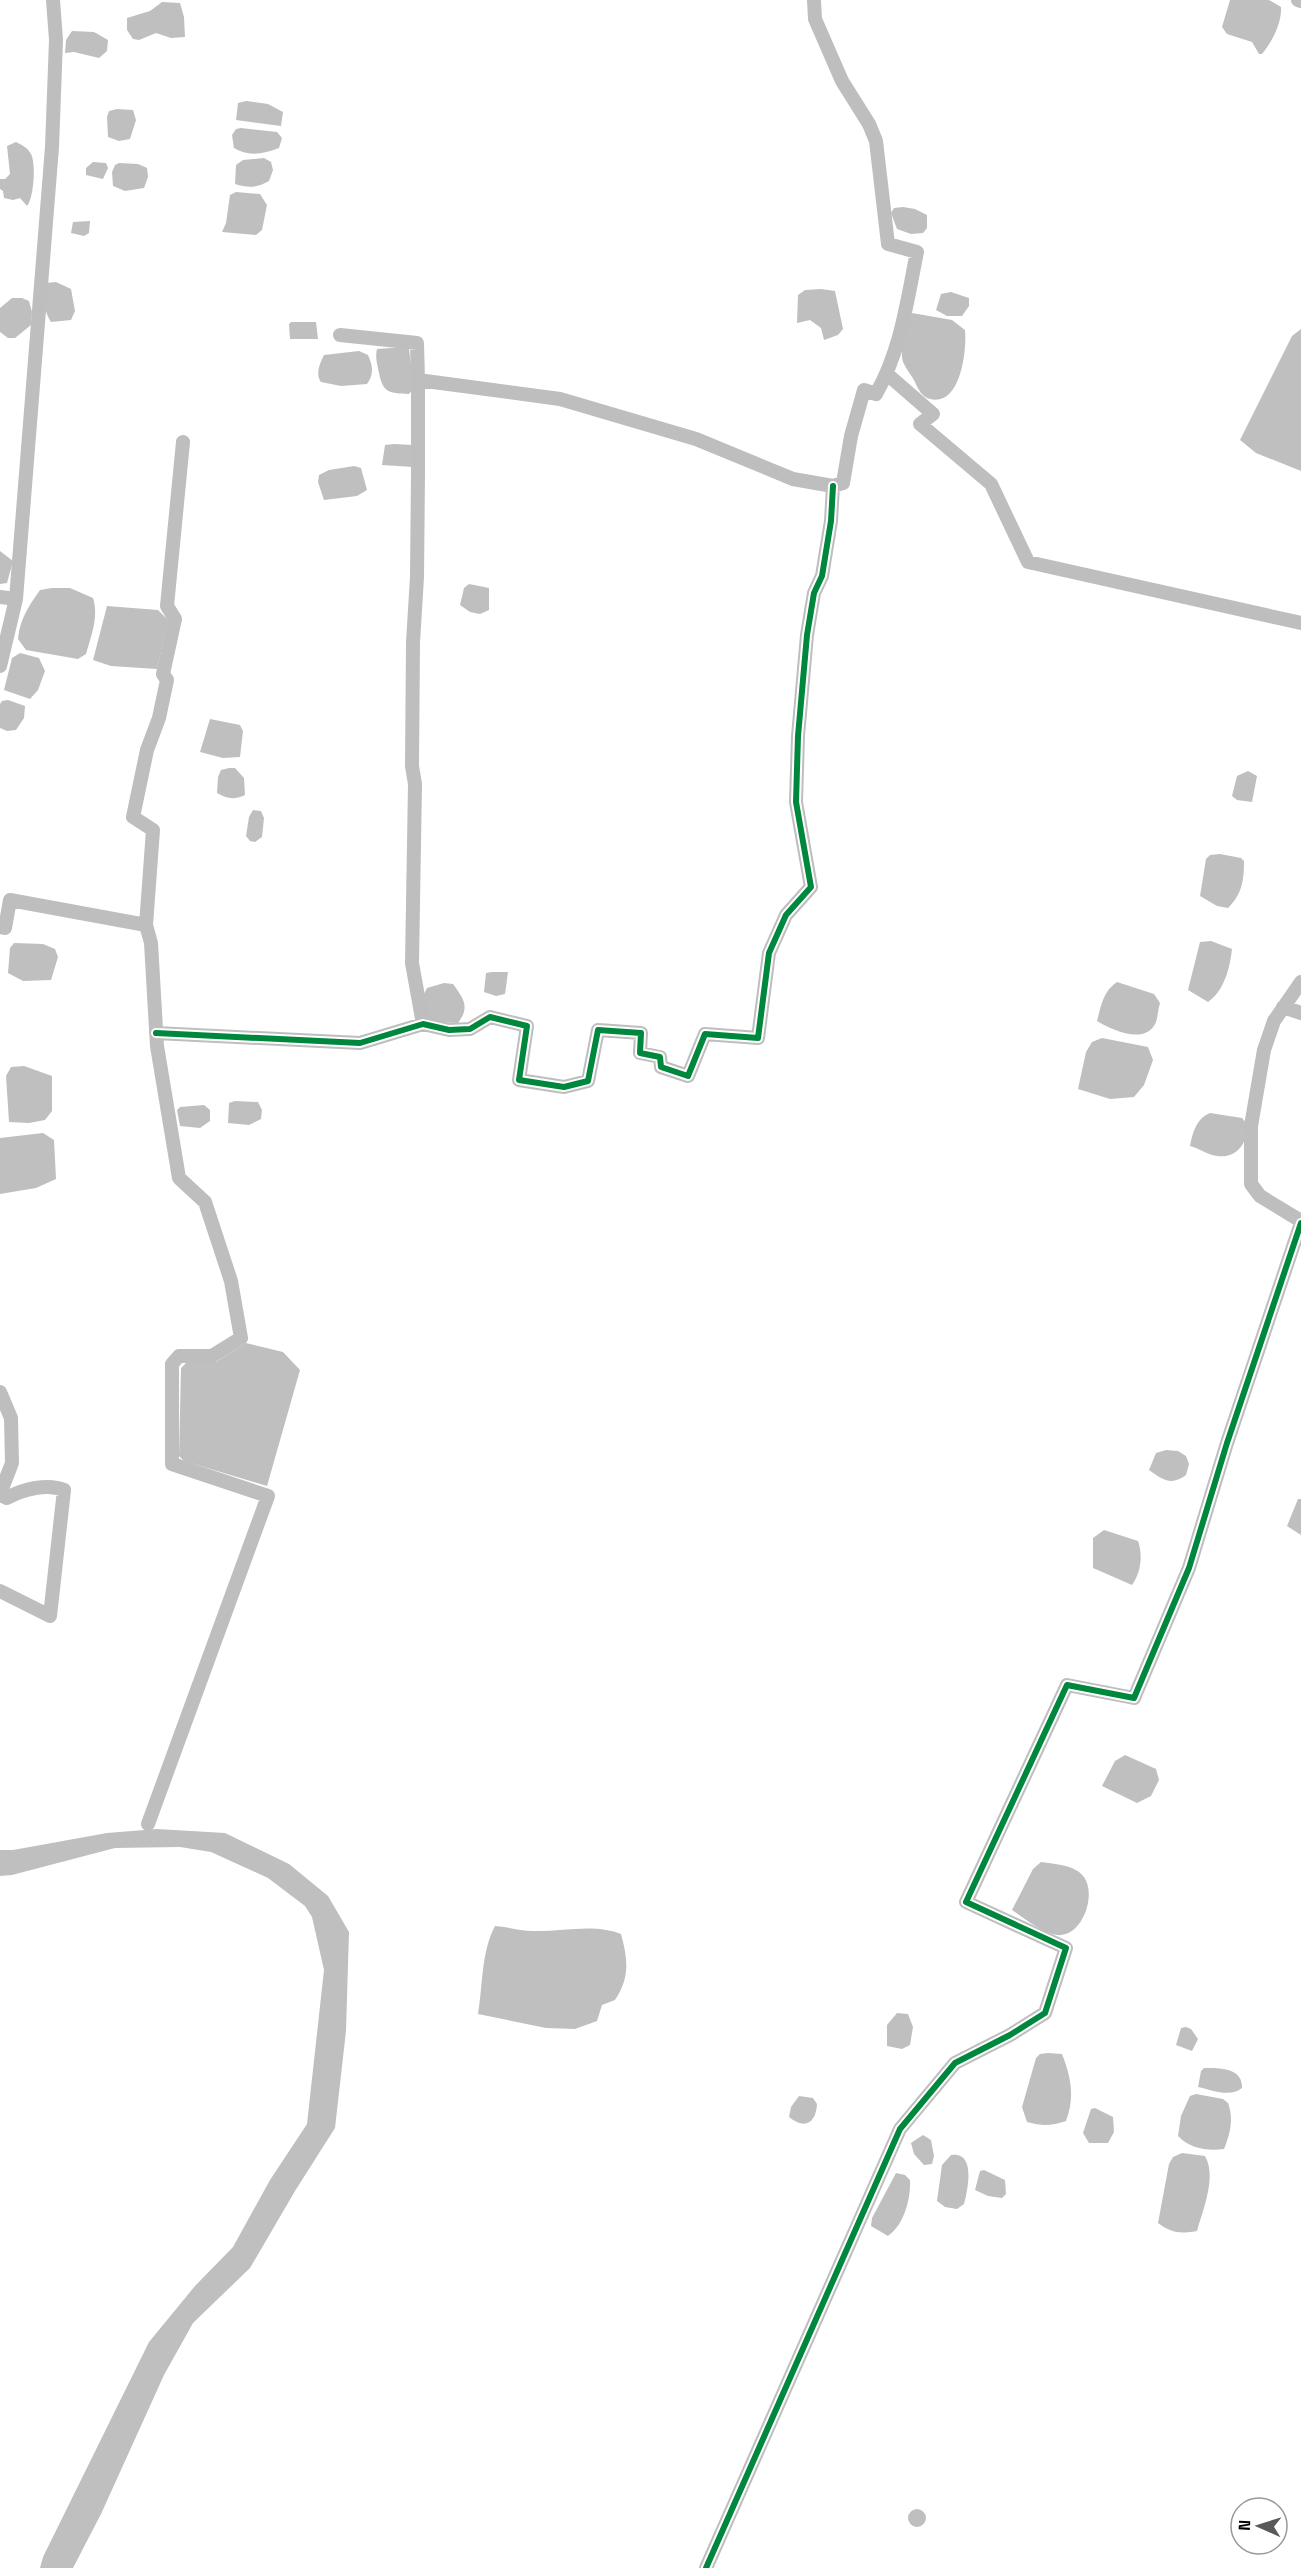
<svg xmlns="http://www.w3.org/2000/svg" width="1301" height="2568" viewBox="0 0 1301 2568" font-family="'Space Grotesk',sans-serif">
<rect width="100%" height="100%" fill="#fff"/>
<path fill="#bfbfbf" d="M 1230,0 L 1269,0 L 1281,7 C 1282,23 1272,42 1262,54 L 1259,54 L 1252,42 L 1227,34 L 1222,27 Z
M 162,2 L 180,3 L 184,17 L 185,37 L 171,38 L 156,33 L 139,40 L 133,39 L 127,30 L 127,18 L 150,11 Z
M 72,31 L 94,32 L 108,40 L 107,51 L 99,58 L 74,52 L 65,53 L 66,40 Z
M 246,101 L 268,104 L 283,112 L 281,126 L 236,120 L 238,103 Z
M 117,109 L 133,110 L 136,120 L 130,139 L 119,141 L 108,137 L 107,117 L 109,111 Z
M 241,128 L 277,132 L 282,138 L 279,148 C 264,154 248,157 234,148 L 232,135 L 236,129 Z
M 16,142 C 22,145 28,148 31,154 C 36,163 34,198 27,206 L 20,198 L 13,200 L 4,198 L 3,191 L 0,189 L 0,179 L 5,179 L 10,174 L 7,146 Z
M 264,158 L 271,162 L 273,170 L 269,181 C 257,188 248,188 235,184 L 236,165 L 243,160 Z
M 93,162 L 106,163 L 108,168 L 103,179 L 86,175 L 86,168 Z
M 119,163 L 138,164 L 147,168 L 148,177 L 144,188 L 125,191 L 113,186 L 112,172 L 115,165 Z
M 236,192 L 260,194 L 267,205 L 262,230 L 256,235 L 222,232 L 226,223 L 230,195 Z
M 903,207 L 915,209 L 927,215 L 927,228 L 923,233 L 911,234 L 897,229 L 891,213 L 894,208 Z
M 90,221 L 89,233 L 84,236 L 71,233 L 73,222 Z
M 56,282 L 71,289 L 75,311 L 71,320 L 51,322 C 44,311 41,294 46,283 Z
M 821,289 L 835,291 L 843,329 L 838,335 L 824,340 L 821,328 L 810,320 L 797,323 L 798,295 L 805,290 Z
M 951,292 L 969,298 L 969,306 L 962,316 L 947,316 L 936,310 L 941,294 Z
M 12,298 L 22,298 L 29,301 L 32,312 L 31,325 L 15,338 L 8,338 L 0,332 L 0,308 Z
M 912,313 L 952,320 L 965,330 C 967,349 961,407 930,399 C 922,397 918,389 915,382 C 912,376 906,369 903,362 C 899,348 906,326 912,313 Z
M 291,322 L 316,322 L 318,339 L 290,339 L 289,324 Z
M 1301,329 L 1301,471 L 1256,453 L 1240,440 L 1292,336 Z
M 405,347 L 409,349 L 414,388 L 409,394 C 389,393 383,393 379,373 C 377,364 375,357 377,349 Z
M 359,351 L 368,355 C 373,366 374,374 367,384 L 341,386 L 321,382 C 315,374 320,363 324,355 Z
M 394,444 L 413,445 L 413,467 L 382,465 L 385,445 Z
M 354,466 L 361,468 L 367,490 L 357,496 L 324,500 L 318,482 L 319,475 L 329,470 Z
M 0,551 L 13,561 L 7,583 L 0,584 Z
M 469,584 L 489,588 L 489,610 L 480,614 L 470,612 L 460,605 L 464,588 Z
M 52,588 L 70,588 L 93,598 C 99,617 91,636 86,654 L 78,659 L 26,650 L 18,639 C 20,619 28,607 40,590 Z
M 107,606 L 158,610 L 168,620 L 157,669 L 111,666 L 93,660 Z
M 20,653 L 39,658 L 45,671 L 38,690 L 30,699 L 4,690 L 12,658 Z
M 8,700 L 25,706 L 24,718 L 16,730 L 7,731 L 0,728 L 0,704 L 2,701 Z
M 210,719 L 240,725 L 243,731 L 240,757 L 223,758 L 200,752 Z
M 229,768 L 235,768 L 244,778 L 245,795 C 234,800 228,799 217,793 L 218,777 L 221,770 Z
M 1248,771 L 1257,776 L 1252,802 L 1237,800 L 1232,796 L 1237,776 Z
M 253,810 L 261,811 L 264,818 L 262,837 L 255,842 L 250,841 L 246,836 L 249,817 Z
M 1220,854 L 1241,858 L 1244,861 C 1244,881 1242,894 1228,908 L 1217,906 L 1200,896 L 1206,859 L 1210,855 Z
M 1211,941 L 1232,949 C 1230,968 1224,991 1208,1002 L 1188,990 L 1200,942 Z
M 14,943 L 43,944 L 55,949 L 58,957 L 51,980 L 23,981 L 8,973 L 10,948 Z
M 492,972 L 508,972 L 505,994 L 496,996 L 484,992 L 486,973 Z
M 1117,982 L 1154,994 L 1160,1003 C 1158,1009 1158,1016 1156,1022 C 1146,1046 1112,1030 1097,1021 C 1101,1006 1103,991 1117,982 Z
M 444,983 L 453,984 C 464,999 470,1007 458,1023 L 429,1022 L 424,994 L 427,988 Z
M 1102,1038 L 1148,1047 L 1153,1060 L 1144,1085 L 1134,1097 L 1110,1099 L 1078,1089 L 1086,1052 L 1092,1042 Z
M 24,1066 L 52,1076 L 52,1111 L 45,1120 L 29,1123 L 9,1122 L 6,1076 L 11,1067 Z
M 235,1101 L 258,1102 L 262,1110 L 261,1119 L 249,1125 L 228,1123 L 229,1103 Z
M 204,1105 L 210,1110 L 210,1121 L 200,1128 L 180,1126 L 177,1110 L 180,1107 Z
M 1210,1113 L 1242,1118 L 1247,1124 C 1248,1145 1235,1161 1212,1155 C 1205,1153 1198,1148 1190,1146 C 1193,1132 1196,1119 1210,1113 Z
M 43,1133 L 54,1140 L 56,1179 L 36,1188 L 0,1194 L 0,1138 Z
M 246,1343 L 283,1352 L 300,1370 L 267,1486 L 184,1461 L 179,1456 L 181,1368 L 187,1362 L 216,1362 Z
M 1166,1450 L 1178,1451 L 1186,1456 L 1189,1464 L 1186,1475 C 1171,1486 1163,1480 1149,1470 L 1156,1453 Z
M 1298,1499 L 1301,1499 L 1301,1535 L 1287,1526 Z
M 1104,1530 L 1138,1541 C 1143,1555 1141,1573 1132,1585 L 1093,1568 L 1093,1538 Z
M 1125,1755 L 1156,1769 L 1159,1780 L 1151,1796 L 1137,1803 L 1102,1786 L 1115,1761 Z
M 157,1829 L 225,1833 L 289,1864 L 328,1896 L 349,1932 L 346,2031 L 335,2128 L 295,2191 L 250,2268 L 193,2323 L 164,2375 L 101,2514 L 73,2568 L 40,2568 L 43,2557 L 149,2342 L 195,2286 L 233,2247 L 270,2180 L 307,2124 L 324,1970 L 312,1917 L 305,1906 L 268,1878 L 211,1852 L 180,1847 L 115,1848 L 12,1875 L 0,1876 L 0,1850 L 13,1850 L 107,1833 Z
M 1041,1862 C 1054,1864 1076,1865 1084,1877 C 1097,1895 1082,1938 1057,1935 C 1042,1933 1024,1918 1012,1910 L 1033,1869 Z
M 495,1926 C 508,1927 521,1931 533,1931 C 563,1932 593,1923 621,1934 C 628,1960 630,1977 615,2000 L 602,2005 L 597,2021 L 575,2029 L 546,2028 L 478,2014 C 483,1984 481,1953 495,1926 Z
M 897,2013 L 908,2014 L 913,2027 L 910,2045 L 902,2049 L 887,2046 L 887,2025 Z
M 1186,2027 L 1191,2029 L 1198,2039 L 1192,2051 L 1176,2045 L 1181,2028 Z
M 1048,2053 L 1062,2054 C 1071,2077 1075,2097 1066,2121 C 1051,2126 1042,2126 1027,2122 L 1022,2107 L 1036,2058 L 1040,2054 Z
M 1204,2068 C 1220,2068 1243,2068 1242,2088 C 1230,2098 1212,2090 1198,2087 L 1201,2071 Z
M 1196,2094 L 1223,2099 L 1228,2103 C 1234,2119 1230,2134 1224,2149 C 1208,2151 1190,2149 1178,2136 L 1181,2116 L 1190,2096 Z
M 799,2096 L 813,2098 L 817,2104 C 816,2123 805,2130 789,2117 L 791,2107 Z
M 1095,2108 L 1113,2117 L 1114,2132 L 1108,2143 L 1089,2143 L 1083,2133 L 1091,2109 Z
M 923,2135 L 931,2140 L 934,2156 L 932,2164 L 924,2165 L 914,2154 L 911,2143 Z
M 1182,2153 L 1205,2156 C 1217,2177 1203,2209 1197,2231 C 1179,2234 1172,2233 1158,2223 L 1169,2164 L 1173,2157 Z
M 951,2155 C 976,2151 968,2189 964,2204 L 957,2209 L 945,2207 L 937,2201 L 942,2165 Z
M 984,2170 L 1005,2180 L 1006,2194 L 1002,2198 L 988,2196 L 975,2190 L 980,2171 Z
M 896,2173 L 905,2175 L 910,2180 C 911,2199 904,2225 888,2236 L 871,2226 L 872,2218 Z
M908 2518a9 9 0 1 1 18 0a9 9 0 1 1-18 0Z"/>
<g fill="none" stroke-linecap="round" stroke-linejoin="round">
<path stroke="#bebebe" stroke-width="14" d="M 1298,0 L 1301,1
M 340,335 L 417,343 L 418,380 L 560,399 L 696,439 L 793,479 L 833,486 L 843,483 L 851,436 L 864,390 L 876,394 C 901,350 907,301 917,252 L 888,244 L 876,141 L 869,124 L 842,81 L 815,19 L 814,0
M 887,374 L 933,414 L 920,424 L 991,484 L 1028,562 L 1301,623
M 418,380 L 418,474 L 417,577 L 413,642 L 412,766 L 415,784 L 412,963 L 423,1024
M 0,597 L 16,599
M 0,666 L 16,599 L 52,147 L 56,40 L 53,0
M 146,925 L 153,830 L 133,817 L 147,750 L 159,718 L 167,680 L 163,674 L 175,619 L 167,606 L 183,442
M 0,927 L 5,928 L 10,900 L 146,925 L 151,943 L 157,1046 L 179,1178 L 205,1202 L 231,1281 L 241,1338 L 212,1356 L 179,1356 L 172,1364 L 172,1464 L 268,1496 L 148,1824
M 1301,982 L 1274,1021 L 1264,1050 L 1251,1126 L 1251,1184 L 1260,1196 L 1301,1221
M 1283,1007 L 1301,1013
M 156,1033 L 360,1043 L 423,1024 L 449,1030 L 470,1029 L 490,1017 L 527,1026 L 519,1080 L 564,1087 L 588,1081 L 598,1030 L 641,1033 L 640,1053 L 660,1057 L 661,1067 L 688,1076 L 705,1034 L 758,1038 L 769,953 L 786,915 L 811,887 L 796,802 L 798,736 L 807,635 L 814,593 L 822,576 L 831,521 L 833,486
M 0,1392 L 11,1418 L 12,1463 L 0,1494
M 0,1495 L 7,1498 C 23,1489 48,1483 64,1490 L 50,1616 L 0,1591
M 706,2568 L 900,2129 L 955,2063 L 1010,2035 L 1045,2013 L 1066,1948 L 966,1902 L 1067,1685 L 1134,1698 L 1189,1568 L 1227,1443 L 1301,1223"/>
<defs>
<path id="cycleway" d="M 156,1033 L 360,1043 L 423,1024 L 449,1030 L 470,1029 L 490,1017 L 527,1026 L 519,1080 L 564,1087 L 588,1081 L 598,1030 L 641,1033 L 640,1053 L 660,1057 L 661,1067 L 688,1076 L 705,1034 L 758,1038 L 769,953 L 786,915 L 811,887 L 796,802 L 798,736 L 807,635 L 814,593 L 822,576 L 831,521 L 833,486
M 706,2568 L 900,2129 L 955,2063 L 1010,2035 L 1045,2013 L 1066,1948 L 966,1902 L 1067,1685 L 1134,1698 L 1189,1568 L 1227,1443 L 1301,1223"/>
</defs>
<use href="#cycleway" stroke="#fff" stroke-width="10"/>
<use href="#cycleway" stroke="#00873e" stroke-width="6"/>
</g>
<g transform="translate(1259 2526) rotate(273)"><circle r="28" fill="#ffffff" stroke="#999999" stroke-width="1.5"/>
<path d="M0-4.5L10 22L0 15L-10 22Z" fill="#595959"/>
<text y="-9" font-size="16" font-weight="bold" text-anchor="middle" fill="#000000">N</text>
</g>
</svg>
